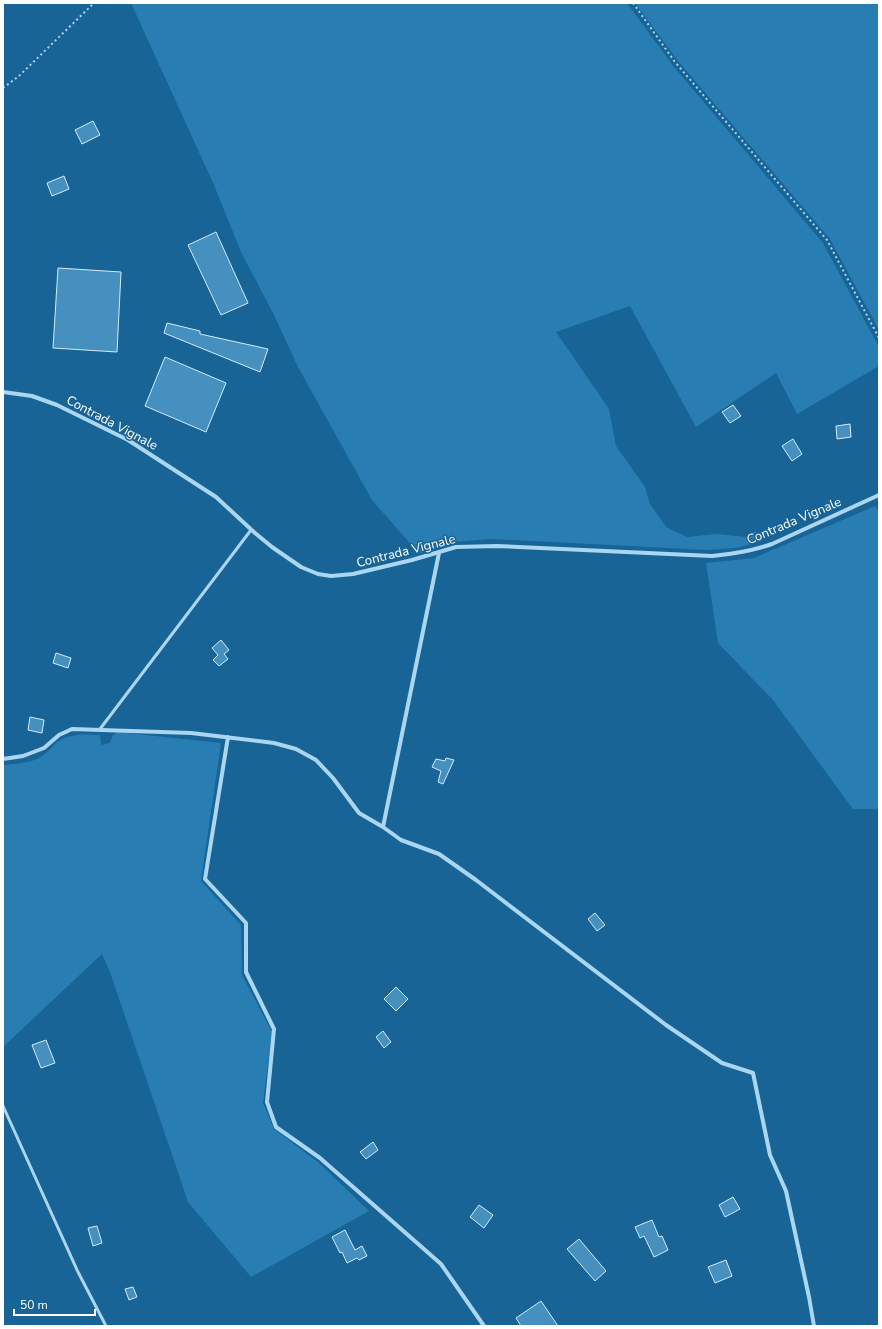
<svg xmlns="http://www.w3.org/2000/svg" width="882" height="1329" viewBox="0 0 882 1329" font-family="'Nunito Sans',sans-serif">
<rect width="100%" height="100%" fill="#186496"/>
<path fill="#287eb2" d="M 131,3 L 627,3 L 674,67 L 823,243 L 879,347 L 879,366 L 797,414 L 776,373 L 696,427 L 630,306 L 556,332 L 609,409 L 616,446 L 645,487 L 650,504 L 666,527 L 687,537 L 716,534 L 747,537 L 755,531 L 762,541 L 736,548 L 707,550 L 491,539 L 454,542 L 421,553 L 416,550 L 372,500 L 298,367 L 274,315 L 241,252 L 214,185 Z
M 635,3 L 879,3 L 879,330 L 830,239 L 678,61 Z
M 875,506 L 879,511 L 879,809 L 853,809 L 773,700 L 718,643 L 706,563 L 754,558 Z
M 118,732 L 221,743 L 201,881 L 241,925 L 242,975 L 272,1032 L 263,1103 L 274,1129 L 318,1162 L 369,1211 L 251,1277 L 188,1202 L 110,972 L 102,954 L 3,1047 L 3,765 C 13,764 30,763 39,758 C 45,755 51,748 56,743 C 69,733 85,734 100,735 L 101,745 L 110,743 L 113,735 Z"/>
<path fill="#4590be" stroke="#d1ecfc" d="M 93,121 L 100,135 L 82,144 L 75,130 Z
M 64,176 L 69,189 L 52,196 L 47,183 Z
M 216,232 L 248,303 L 221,315 L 188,245 Z
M 58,268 L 121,272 L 117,352 L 53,348 Z
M 167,323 L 200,331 L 200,334 L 268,349 L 260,372 L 164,333 Z
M 165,357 L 226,383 L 206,432 L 145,406 Z
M 733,405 L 741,416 L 730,423 L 722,412 Z
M 850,424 L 851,437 L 837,439 L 836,426 Z
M 793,439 L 802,454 L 792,461 L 782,446 Z
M 221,640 L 229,650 L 224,654 L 228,659 L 219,666 L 213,660 L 218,655 L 212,648 Z
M 56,653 L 71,658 L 68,668 L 53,663 Z
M 30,717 L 44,720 L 42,733 L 28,730 Z
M 446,758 L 454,760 L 443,784 L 438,782 L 441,771 L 432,767 L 436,759 L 445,761 Z
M 595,913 L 605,925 L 597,931 L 588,919 Z
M 396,987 L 408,999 L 396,1011 L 384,999 Z
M 383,1031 L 391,1042 L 384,1048 L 376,1037 Z
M 46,1040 L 55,1063 L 41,1068 L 32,1045 Z
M 373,1142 L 378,1150 L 366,1159 L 360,1152 Z
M 733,1197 L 740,1209 L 725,1217 L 719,1205 Z
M 479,1205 L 493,1215 L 484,1228 L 470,1217 Z
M 652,1220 L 659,1237 L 662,1236 L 668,1250 L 654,1257 L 644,1236 L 640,1238 L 635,1227 Z
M 97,1226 L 102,1243 L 93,1246 L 88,1228 Z
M 345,1230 L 355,1250 L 362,1246 L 367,1256 L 359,1260 L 357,1258 L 347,1263 L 342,1252 L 340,1253 L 332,1237 Z
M 579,1239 L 606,1271 L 595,1281 L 567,1249 Z
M 726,1260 L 732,1276 L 715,1283 L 708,1267 Z
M 133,1287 L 137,1297 L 129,1300 L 125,1289 Z
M 541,1301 L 558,1326 L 521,1326 L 516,1318 Z"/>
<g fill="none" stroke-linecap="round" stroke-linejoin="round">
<path stroke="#aad6f1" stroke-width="2" stroke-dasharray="2 3" stroke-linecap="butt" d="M 633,3 L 675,62 L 827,240 L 879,338
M 3,88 L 19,76 L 94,3"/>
<path stroke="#aad6f1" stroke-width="3" d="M 100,729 L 251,530
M 3,1106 L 78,1272 L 106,1326"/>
<path stroke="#aad6f1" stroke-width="4" d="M 3,392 L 32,396 L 57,405 L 128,440 L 216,497 L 255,533 L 272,547 L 301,567 L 318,574 L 331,576 L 353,574 L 412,560 L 456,547 L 497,546 L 712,556 C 733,554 752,551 772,544 L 879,495
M 228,737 L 205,879 L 246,923 L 246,972 L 274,1029 L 267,1102 L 276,1127 L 320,1158 L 441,1264 L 484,1326
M 3,759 L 23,756 L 44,748 L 59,735 L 72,729 L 191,733 L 274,743 L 296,749 L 316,760 L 333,778 L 359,813 L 383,827 L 401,840 L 439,854 L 476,880 L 666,1025 L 722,1063 L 753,1073 L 770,1155 L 786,1191 L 809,1297 L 814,1326
M 383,827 L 439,553"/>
</g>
<g text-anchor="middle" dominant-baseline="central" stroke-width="3" stroke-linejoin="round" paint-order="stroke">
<g font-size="13" fill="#fff" stroke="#186496">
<text transform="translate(112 423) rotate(28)">Contrada Vignale</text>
<text transform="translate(794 521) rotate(-23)">Contrada Vignale</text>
<text transform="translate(406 551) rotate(-14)">Contrada Vignale</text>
</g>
</g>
<rect width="882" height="1329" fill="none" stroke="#ffffff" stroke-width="8"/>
<path d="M14 1309v6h81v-6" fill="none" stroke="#ffffff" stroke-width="2"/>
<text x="20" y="1309" font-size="12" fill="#ffffff" stroke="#186496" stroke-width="3" paint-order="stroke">50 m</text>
</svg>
